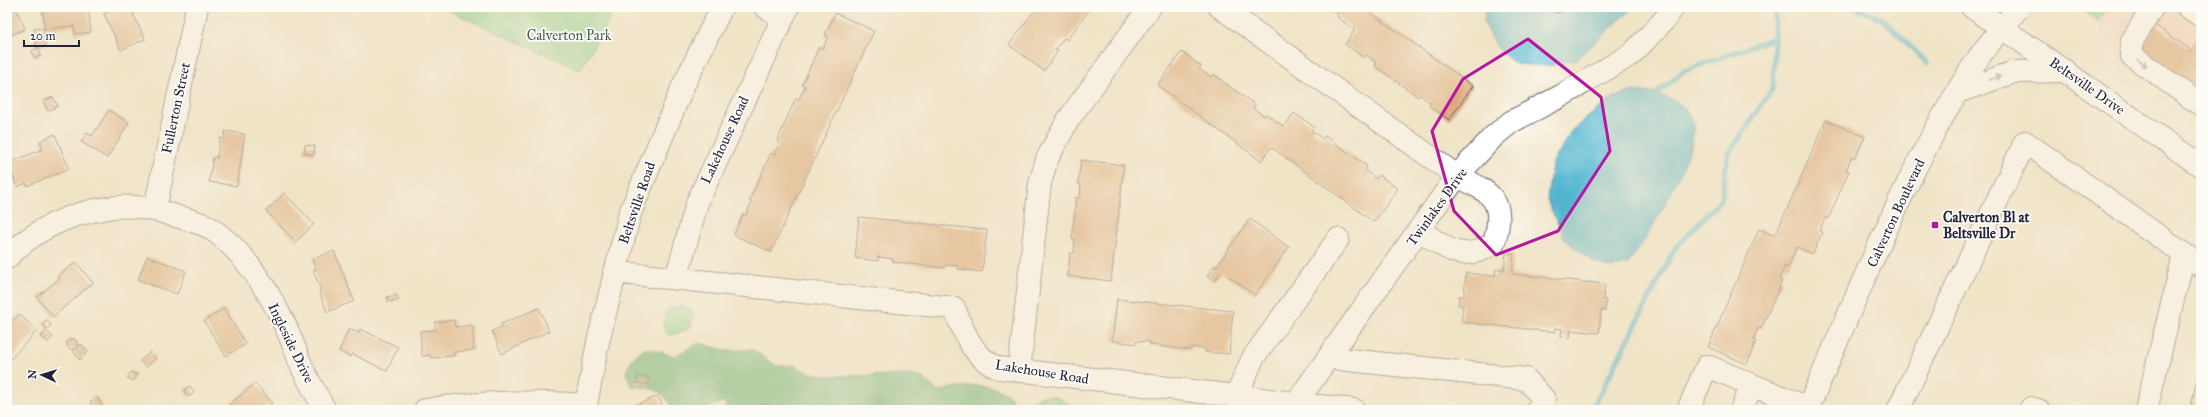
<svg xmlns="http://www.w3.org/2000/svg" width="2208" height="417" viewBox="0 0 2208 417" font-family="'IM FELL Great Primer',serif">
<rect width="100%" height="100%" fill="#fdfcf7"/>
<filter id="ink" filterUnits="userSpaceOnUse"><feTurbulence type="fractalNoise" baseFrequency=".025" numOctaves="2"/><feDisplacementMap in="SourceGraphic" scale="8" xChannelSelector="R" yChannelSelector="G"/><feConvolveMatrix kernelMatrix="1 2 1 2 8 2 1 2 1" color-interpolation-filters="sRGB"/></filter>
<filter id="wash" filterUnits="userSpaceOnUse"><feTurbulence type="fractalNoise" baseFrequency=".012" numOctaves="4" result="noise"/><feDisplacementMap in="SourceGraphic" scale="16" xChannelSelector="R" yChannelSelector="G"/><feGaussianBlur stdDeviation="0.9" result="paint"/><feColorMatrix in="noise" values="0 0 0 0 0 0 0 0 0 0 0 0 0 0 0 0 0 1.4 0 .05"/><feComposite in="paint" operator="in"/></filter>
<g filter="url(#wash)">
<rect width="100%" height="100%" fill="#f0e4c7"/>
<path fill="#f4d3c1" d="M 2107,7 L 2201,7 L 2201,117 L 2108,47 L 2098,21 Z"/>
<path fill="#86d08d" stroke="#547964" d="M 441,7 L 617,7 L 580,70 Z
M 2079,7 L 2107,7 L 2098,21 Z
M 683,306 L 692,310 L 694,315 L 690,328 L 670,336 C 662,332 663,320 666,312 L 670,308 Z"/>
<path fill="#6cb278" stroke="#476a5a" d="M 699,343 L 728,351 L 752,349 L 777,366 L 794,365 L 807,372 L 826,376 L 910,375 L 923,378 L 938,392 C 956,386 988,381 1005,393 C 1010,396 1014,403 1018,407 C 1038,402 1040,388 1063,400 C 1069,403 1073,408 1079,410 L 727,410 L 724,401 L 704,410 L 672,410 C 663,387 653,389 631,386 L 626,372 L 632,359 L 640,351 L 648,348 L 674,356 Z"/>
<path fill="#51b5d0" stroke="#3a6c86" d="M 1485,7 L 1634,7 L 1577,59 L 1547,66 L 1515,64 L 1498,49 L 1484,23 Z
M 1633,91 C 1657,93 1684,97 1693,123 C 1702,147 1644,244 1628,264 L 1609,268 L 1592,261 L 1565,240 L 1547,200 L 1552,164 L 1572,130 L 1612,98 Z"/>
<g fill="none" stroke-linecap="round" stroke-linejoin="round">
<path stroke="#51b5d0" stroke-width="5.5" d="M 1854,7 L 1884,20 L 1927,63
M 1657,93 L 1684,71 L 1774,38
M 1592,410 L 1675,248 L 1721,200 L 1728,155 L 1773,88 L 1775,7"/>
</g>
<g id="blocks">
<path fill="#daa473" d="M 42,7 L 88,7 L 91,32 L 75,34 L 74,26 L 45,29 Z
M 120,7 L 130,7 L 145,39 L 121,50 L 104,14 Z
M 1037,7 L 1091,7 L 1067,40 L 1064,38 L 1055,50 L 1058,51 L 1044,71 L 1009,45 Z
M 1328,7 L 1374,7 L 1370,12 L 1473,86 L 1449,120 L 1429,106 L 1431,103 L 1420,95 L 1418,97 L 1375,66 L 1377,63 L 1366,55 L 1364,58 L 1345,44 L 1355,30 L 1337,17 L 1338,14 Z
M 1547,7 L 1568,7 L 1565,11 L 1556,13 Z
M 16,8 L 25,29 L 7,37 L 7,12 Z
M 835,13 L 874,31 L 771,252 L 734,235 L 743,214 L 746,215 L 752,202 L 749,201 L 771,153 L 774,155 L 780,142 L 777,141 L 796,98 L 799,99 L 805,86 L 802,85 L 819,47 L 823,49 L 828,36 L 825,35 Z
M 2155,25 L 2192,51 L 2196,46 L 2201,50 L 2201,92 L 2138,49 Z
M 43,28 L 46,46 L 36,47 L 34,29 Z
M 39,48 L 41,56 L 34,58 L 32,50 Z
M 1182,52 L 1201,66 L 1199,69 L 1211,77 L 1213,74 L 1255,105 L 1253,108 L 1264,116 L 1266,114 L 1284,127 L 1294,113 L 1314,127 L 1311,130 L 1323,139 L 1325,136 L 1367,166 L 1365,170 L 1376,179 L 1379,175 L 1398,189 L 1374,222 L 1271,147 L 1261,161 L 1157,85 Z
M 53,97 L 58,106 L 48,111 L 43,101 Z
M 109,110 L 129,123 L 107,158 L 81,142 L 87,133 L 92,136 Z
M 1826,120 L 1865,137 L 1855,158 L 1852,156 L 1846,170 L 1849,171 L 1828,219 L 1825,218 L 1819,231 L 1822,232 L 1813,254 L 1797,247 L 1788,268 L 1785,266 L 1779,279 L 1782,281 L 1761,329 L 1758,328 L 1753,340 L 1756,341 L 1747,364 L 1708,347 L 1759,229 L 1775,236 Z
M 225,131 L 245,134 L 237,186 L 209,182 L 213,157 L 217,158 L 220,138 L 224,139 Z
M 55,134 L 69,169 L 27,186 L 26,183 L 17,187 L 8,163 L 43,149 L 40,141 Z
M 305,145 L 315,146 L 314,155 L 304,153 Z
M 1081,160 L 1124,165 L 1111,281 L 1068,276 L 1070,253 L 1074,253 L 1075,239 L 1072,239 L 1076,198 L 1080,198 L 1081,184 L 1078,184 Z
M 284,193 L 314,224 L 296,242 L 266,211 Z
M 859,217 L 987,230 L 982,272 L 958,269 L 959,266 L 945,265 L 945,268 L 893,262 L 893,259 L 878,257 L 878,261 L 855,258 Z
M 1250,219 L 1289,247 L 1255,295 L 1222,272 L 1214,281 L 1207,276 L 1214,266 L 1216,267 Z
M 334,251 L 354,301 L 327,312 L 319,291 L 321,290 L 313,270 L 316,269 L 312,259 Z
M 1506,253 L 1514,254 L 1512,274 L 1605,284 L 1603,300 L 1606,300 L 1605,311 L 1601,310 L 1599,333 L 1571,330 L 1570,338 L 1561,337 L 1562,329 L 1555,328 L 1555,332 L 1461,322 L 1463,306 L 1458,305 L 1459,296 L 1464,296 L 1466,273 L 1495,276 L 1496,269 L 1504,270 Z
M 147,256 L 186,271 L 177,294 L 138,280 Z
M 76,262 L 93,283 L 53,317 L 37,297 L 60,278 L 58,276 Z
M 397,295 L 399,300 L 388,302 L 387,297 Z
M 1117,299 L 1233,311 L 1229,354 L 1205,352 L 1206,349 L 1191,347 L 1191,350 L 1150,345 L 1150,342 L 1136,341 L 1136,344 L 1112,341 Z
M 224,308 L 246,344 L 226,356 L 204,321 Z
M 539,308 L 549,331 L 502,354 L 492,331 L 502,327 L 501,324 Z
M 19,314 L 37,331 L 7,363 L 7,327 Z
M 47,320 L 51,326 L 47,329 L 42,323 Z
M 454,320 L 455,327 L 472,325 L 474,350 L 454,352 L 454,356 L 431,358 L 430,355 L 422,356 L 420,331 L 436,330 L 435,322 Z
M 349,329 L 359,333 L 360,329 L 398,347 L 387,371 L 352,354 L 351,357 L 339,351 Z
M 46,331 L 53,337 L 48,342 L 41,336 Z
M66.5 344a5.5 5.5 0 1 1 11 0a5.5 5.5 0 1 1-11 0Z
M 81,344 L 88,352 L 80,360 L 73,351 Z
M 150,352 L 156,358 L 147,367 L 140,361 Z
M 2200,366 L 2201,410 L 2190,410 Z
M 131,372 L 137,374 L 134,381 L 127,378 Z
M 637,376 L 649,377 L 648,384 L 637,383 Z
M 255,383 L 272,403 L 263,410 L 223,410 Z
M 190,386 L 194,393 L 188,397 L 184,390 Z
M 658,396 L 664,410 L 632,410 L 631,407 Z
M 97,397 L 103,407 L 99,410 L 95,410 L 90,402 Z
M 763,404 L 771,405 L 771,410 L 763,410 Z
M 955,406 L 966,407 L 966,410 L 955,410 Z
M 899,407 L 906,408 L 906,410 L 898,410 Z
M 967,408 L 979,409 L 979,410 L 967,410 Z"/>
</g>
</g>
<g filter="url(#ink)">
<use href="#blocks" fill-opacity="0" stroke="#6a666c" stroke-width="1"/>
<g fill="none" stroke-linecap="round" stroke-linejoin="round">
<defs>
<path id="minor" d="M 765,7 L 783,17
M 1220,7 L 1457,176 C 1493,193 1506,201 1494,243 C 1462,264 1447,249 1420,230
M 1972,7 L 2201,166
M 2153,7 L 2132,41 L 2132,56 L 2201,105
M 2188,7 L 2201,16
M 1958,92 L 2014,72 L 2066,71
M 155,209 L 197,7
M 7,258 C 33,230 70,213 108,208 C 132,204 153,209 176,216 C 187,220 201,222 210,228 C 242,249 264,284 281,317 C 290,333 295,351 302,367 C 309,382 317,396 325,410
M 614,272 L 954,308 C 964,332 973,359 999,368 L 1354,410
M 676,279 L 697,203 L 788,7
M 1330,358 L 1526,379 L 1544,399 L 1537,410
M 1019,371 L 1040,183 L 1047,159 L 1068,120 L 1150,7
M 1236,397 L 1253,358 L 1338,239
M 1296,403 L 1457,176 L 1494,136 L 1511,122 L 1561,96 L 1632,54 L 1666,18 L 1673,7
M 425,410 C 479,401 532,401 586,405
M 585,410 L 598,342 L 630,213 L 684,84 L 722,7
M 1688,410 L 1707,366 L 1808,408
M 1741,410 L 1752,385
M 1807,410 C 1860,291 1907,166 1979,57 C 1991,40 2006,24 2019,7
M 1898,410 L 2025,142 L 2201,266
M 2031,410 L 2031,408 L 2038,410
M 2146,410 L 2184,255"/>
</defs>
<use href="#minor" stroke="#6a666c" stroke-width="24"/>
<use href="#minor" stroke="#fff" stroke-width="22"/>
</g>
<defs><path id="oneway-shaft" d="M-6 0H5M1.5-3L5.5 0L1.5 3" fill="none" stroke-width="1.6" stroke-linecap="round" stroke-linejoin="round"/></defs>
<g stroke="#9c9ca7">
<use href="#oneway-shaft" transform="translate(2142 63) rotate(36)"/>
<use href="#oneway-shaft" transform="translate(1995 78) rotate(-20)"/>
</g>
</g>
<path d="M0 0H2208V417H0ZM 1528,39 L 1601,97 L 1610,151 L 1558,231 L 1496,255 L 1454,211 L 1432,131 L 1463,79 Z" fill="#f0e4c7" fill-opacity=".55" fill-rule="evenodd"/>
<path fill="none" stroke="#b5179e" stroke-width="3" stroke-linejoin="round" d="M 1528,39 L 1601,97 L 1610,151 L 1558,231 L 1496,255 L 1454,211 L 1432,131 L 1463,79 Z"/>
<rect fill="#b5179e" stroke="#fdfcf7" stroke-width="1.5" x="1931" y="221" width="8" height="8" rx="2"/>
<g text-anchor="middle" dominant-baseline="central" stroke-width="3.5" stroke-linejoin="round" paint-order="stroke">
<g font-size="14" fill="#455f58" stroke="#fdfcf7">
<text x="569" y="35">Calverton Park</text>
</g>
<g font-size="14" fill="#22223b" stroke="#fdfcf7">
<text transform="translate(2087 86) rotate(35)">Beltsville Drive</text>
<text transform="translate(176 108) rotate(-78)">Fullerton Street</text>
<text transform="translate(725 140) rotate(-65)">Lakehouse Road</text>
<text transform="translate(637 203) rotate(-71)">Beltsville Road</text>
<text transform="translate(1437 207) rotate(-54)">Twinlakes Drive</text>
<text transform="translate(1896 213) rotate(-65)">Calverton Boulevard</text>
<text transform="translate(291 343) rotate(64)">Ingleside Drive</text>
<text transform="translate(1042 372) rotate(9)">Lakehouse Road</text>
</g>
<g font-size="14" font-weight="bold" fill="#22223b" stroke="#fdfcf7" text-anchor="start">
<text x="1943" y="217">Calverton Bl at<tspan x="1943" dy="16">Beltsville Dr</tspan></text>
</g>
</g>
<rect width="2208" height="417" fill="none" stroke="#fdfcf7" stroke-width="24"/>
<g transform="translate(42 375) rotate(274)" stroke="#fdfcf7" stroke-width="3" paint-order="stroke">
<path d="M0-3L7 15L0 10L-7 15Z" fill="#22223b"/>
<text y="-6" font-size="11" font-weight="bold" text-anchor="middle" fill="#22223b">N</text>
</g>
<path d="M24 40v6h55v-6" fill="none" stroke="#22223b" stroke-width="2"/>
<text x="30" y="40" font-size="12" fill="#22223b" stroke="#fdfcf7" stroke-width="3" paint-order="stroke">20 m</text>
</svg>
